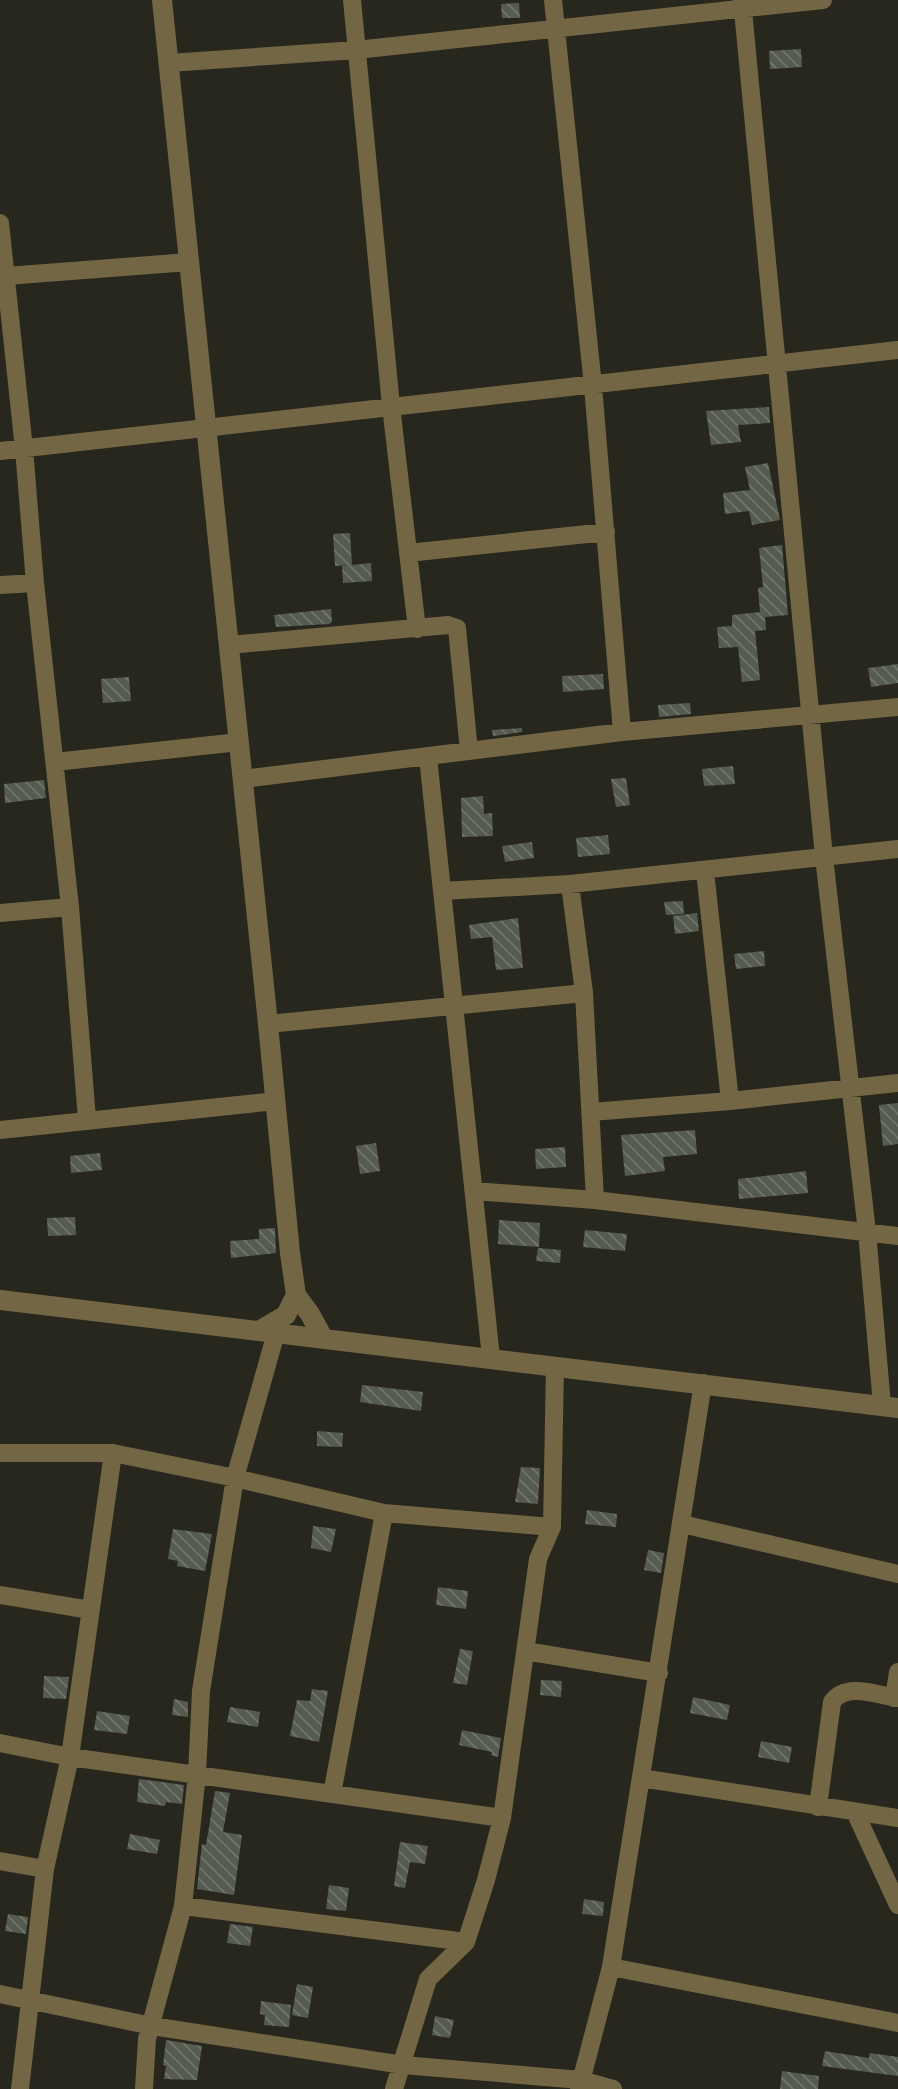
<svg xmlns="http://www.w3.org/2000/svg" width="898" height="2089" viewBox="0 0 898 2089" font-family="'Varela Round',sans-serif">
<defs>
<pattern id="building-back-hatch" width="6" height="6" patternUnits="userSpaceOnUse" patternTransform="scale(2)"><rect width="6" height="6" fill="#565b50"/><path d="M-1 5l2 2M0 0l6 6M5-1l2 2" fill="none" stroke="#6e7369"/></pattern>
</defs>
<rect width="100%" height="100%" fill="#27271d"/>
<path fill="url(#building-back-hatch)" d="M 519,3 L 520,18 L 502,18 L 501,4 Z
M 801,49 L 802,67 L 770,69 L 769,51 Z
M 769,407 L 770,423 L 738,425 L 741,442 L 711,445 L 706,411 Z
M 768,463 L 780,520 L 752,525 L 749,511 L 725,514 L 723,493 L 750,490 L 745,467 Z
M 350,533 L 352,565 L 335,566 L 333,534 Z
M 782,545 L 788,615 L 765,617 L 766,630 L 755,631 L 760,680 L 742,682 L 738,647 L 719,648 L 717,627 L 732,626 L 732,615 L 760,612 L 758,588 L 763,587 L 759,548 Z
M 371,563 L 372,581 L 343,583 L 342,566 Z
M 331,609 L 332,622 L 329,624 L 276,627 L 274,615 Z
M 898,664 L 898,683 L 871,687 L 868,668 Z
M 603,674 L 604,689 L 563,692 L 562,676 Z
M 129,677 L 131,701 L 103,703 L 101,679 Z
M 690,703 L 691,714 L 659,717 L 658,705 Z
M 522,728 L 522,732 L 493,736 L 492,730 Z
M 733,766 L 735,784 L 704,786 L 702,769 Z
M 626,778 L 630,805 L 616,807 L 611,779 Z
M 44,780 L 46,798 L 5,803 L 4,784 Z
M 483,796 L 484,814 L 492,813 L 493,836 L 462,837 L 461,798 Z
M 608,835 L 610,854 L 578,857 L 576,838 Z
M 532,842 L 534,858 L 505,862 L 502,846 Z
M 683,901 L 684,914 L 666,915 L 664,902 Z
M 697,913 L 699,931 L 675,934 L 673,916 Z
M 518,918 L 523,968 L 496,970 L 492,937 L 471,939 L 469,925 Z
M 764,951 L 765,966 L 736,969 L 734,954 Z
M 898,1103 L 898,1144 L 883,1146 L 879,1105 Z
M 695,1130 L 697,1154 L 663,1157 L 665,1171 L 625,1176 L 621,1135 Z
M 376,1143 L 380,1171 L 360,1174 L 356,1146 Z
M 565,1147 L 566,1167 L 536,1169 L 535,1149 Z
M 100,1153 L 102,1170 L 71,1173 L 70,1156 Z
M 806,1171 L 808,1193 L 739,1199 L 738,1179 Z
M 75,1217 L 76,1235 L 48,1236 L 47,1218 Z
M 499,1220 L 540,1223 L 539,1247 L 498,1244 Z
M 275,1228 L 276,1253 L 231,1258 L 230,1241 L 259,1239 L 259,1229 Z
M 585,1230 L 627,1234 L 625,1251 L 583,1247 Z
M 538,1248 L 561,1250 L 560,1263 L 536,1261 Z
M 362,1385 L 423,1392 L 421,1411 L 360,1402 Z
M 317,1431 L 343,1433 L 342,1447 L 317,1446 Z
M 521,1467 L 540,1468 L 538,1504 L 515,1502 Z
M 587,1510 L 617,1514 L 616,1527 L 585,1524 Z
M 313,1526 L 336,1529 L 331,1552 L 311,1548 Z
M 173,1529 L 212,1534 L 205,1571 L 177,1566 L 178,1561 L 168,1559 Z
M 648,1550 L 664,1553 L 661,1573 L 644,1570 Z
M 438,1587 L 468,1591 L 466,1609 L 436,1605 Z
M 460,1649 L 473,1651 L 467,1685 L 453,1683 Z
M 44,1676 L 69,1677 L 66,1699 L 43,1698 Z
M 541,1680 L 562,1681 L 561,1697 L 540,1695 Z
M 312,1689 L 328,1691 L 319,1742 L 290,1736 L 297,1700 L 310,1701 Z
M 693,1697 L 730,1705 L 727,1720 L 690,1713 Z
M 174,1699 L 188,1702 L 188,1717 L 172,1715 Z
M 230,1707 L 260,1712 L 258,1727 L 227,1722 Z
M 97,1711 L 130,1716 L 127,1734 L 94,1730 Z
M 462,1730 L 501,1738 L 498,1757 L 491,1755 L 492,1752 L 459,1745 Z
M 761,1741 L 792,1747 L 789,1763 L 758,1757 Z
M 139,1779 L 184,1785 L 182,1804 L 166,1802 L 165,1806 L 137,1802 Z
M 215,1791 L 230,1793 L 223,1832 L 242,1835 L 234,1895 L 197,1889 L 202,1844 L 206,1845 Z
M 130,1834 L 160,1840 L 157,1854 L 127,1849 Z
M 400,1842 L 428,1846 L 425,1864 L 410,1862 L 405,1888 L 394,1886 Z
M 329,1885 L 349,1888 L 346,1911 L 326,1909 Z
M 584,1899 L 604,1902 L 603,1916 L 582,1914 Z
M 8,1914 L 28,1917 L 26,1934 L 5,1931 Z
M 230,1924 L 253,1927 L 250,1946 L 227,1943 Z
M 297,1984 L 313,1987 L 308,2018 L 292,2015 Z
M 261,2001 L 291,2005 L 289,2027 L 264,2025 L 265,2015 L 260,2014 Z
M 435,2016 L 454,2020 L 450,2038 L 432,2035 Z
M 166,2040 L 202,2046 L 197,2080 L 164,2079 L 166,2066 L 163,2065 Z
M 825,2051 L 869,2058 L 870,2053 L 898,2057 L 898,2076 L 822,2066 Z
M 782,2071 L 819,2076 L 818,2089 L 780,2089 Z"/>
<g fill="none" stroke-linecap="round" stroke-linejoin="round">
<path stroke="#726644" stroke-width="18" d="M 352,0 L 391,406 L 417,629
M 553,0 L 593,386 L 622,732
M 742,0 L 824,857 L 867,1232 L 882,1405
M 169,63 L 356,50 L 823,0
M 0,223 L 24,449 L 35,583 L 70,907 L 87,1119
M 6,276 L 189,262
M 0,451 L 898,350
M 408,553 L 606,532
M 0,585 L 35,583
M 229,645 L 448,625 L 457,628 L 469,751
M 428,757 L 491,1358
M 55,762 L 239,742
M 243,779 L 622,732 L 898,707
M 705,871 L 730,1101
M 570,884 L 584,993 L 595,1200
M 442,891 L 570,884 L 898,849
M 0,913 L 70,907
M 268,1024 L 584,993
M 591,1112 L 730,1101 L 898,1083
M 0,1130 L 276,1101
M 474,1191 L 595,1200 L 898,1236
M 0,1453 L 113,1453 L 235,1478 L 384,1513 L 552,1527
M 682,1524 L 898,1574
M 0,1595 L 90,1610
M 525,1651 L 659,1673
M 894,1698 L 898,1672
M 0,1743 L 70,1757 L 502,1818 L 486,1880 L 466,1942 L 428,1979 L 394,2089
M 641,1778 L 898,1818
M 332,1794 L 384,1513
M 818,1807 L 832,1702 C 846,1682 877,1695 898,1698
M 855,1812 L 898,1905
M 502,1818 L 538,1559 L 552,1527 L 555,1366
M 0,1861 L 45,1869
M 183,1906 L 466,1942
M 611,1967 L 898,2023
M 0,1994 L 152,2026 L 403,2065 L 581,2080 L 613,2089
M 20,2089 L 45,1869 L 70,1757 L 113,1453
M 144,2089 L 147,2039 L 183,1906 L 197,1774 L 201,1691 L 235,1478 L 276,1333
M 579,2089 L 611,1967 L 703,1383"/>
<path stroke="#726644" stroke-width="20" d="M 162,0 L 268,1024 L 290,1253 L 296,1295 L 310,1314 L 323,1338
M 0,1300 L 898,1408
M 259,1331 L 286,1315 L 296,1295"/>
</g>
</svg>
